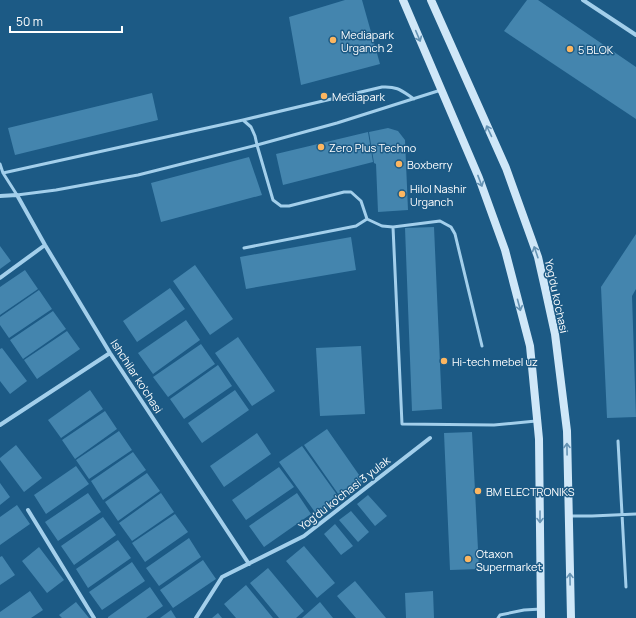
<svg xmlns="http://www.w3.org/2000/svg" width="636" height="618" viewBox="0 0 636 618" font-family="Manrope,sans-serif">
<rect width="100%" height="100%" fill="#1c5a85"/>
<path fill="#4485ae" d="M 345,0 L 362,0 L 380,64 L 301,85 L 289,17 Z
M 527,0 L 538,0 L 636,67 L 636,119 L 504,31 Z
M 152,93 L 158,120 L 15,155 L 8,128 Z
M 388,128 L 398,131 L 405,140 L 408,210 L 378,212 L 376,164 L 374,163 L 369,132 Z
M 368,132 L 373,162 L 283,185 L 276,154 Z
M 249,157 L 262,195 L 161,222 L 151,183 Z
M 434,227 L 442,409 L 412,411 L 405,228 Z
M 636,234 L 636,289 L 632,296 L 636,417 L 607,418 L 601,287 Z
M 351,237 L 356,270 L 246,289 L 240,257 Z
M 0,246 L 11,261 L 0,269 Z
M 195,265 L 233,319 L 210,335 L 173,281 Z
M 25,270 L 38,289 L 0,315 L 0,287 Z
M 170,288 L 185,309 L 137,342 L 123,321 Z
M 39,290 L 52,309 L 9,338 L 0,325 L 0,317 Z
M 53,311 L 66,329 L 23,359 L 10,340 Z
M 186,320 L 200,340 L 153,374 L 138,353 Z
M 67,331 L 80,349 L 37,379 L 24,360 Z
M 238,337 L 275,391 L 252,406 L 215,353 Z
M 201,344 L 215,364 L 168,397 L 153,377 Z
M 361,346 L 365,414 L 320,416 L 316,348 Z
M 2,348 L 27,381 L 10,394 L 0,381 L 0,349 Z
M 218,365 L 232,386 L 184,419 L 170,399 Z
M 90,390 L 103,409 L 61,438 L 48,420 Z
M 235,390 L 249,410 L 202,443 L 188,423 Z
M 105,411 L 117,429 L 75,459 L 62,440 Z
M 327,429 L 364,482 L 341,498 L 304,445 Z
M 119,431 L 132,450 L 89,479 L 76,460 Z
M 472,432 L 479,569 L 450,570 L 444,433 Z
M 257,433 L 271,454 L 224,487 L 210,466 Z
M 16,445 L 42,478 L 24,492 L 0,460 L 0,458 Z
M 302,446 L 340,499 L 317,515 L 279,462 Z
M 133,452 L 146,470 L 103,500 L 91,481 Z
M 76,466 L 89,484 L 46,514 L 34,495 Z
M 279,467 L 294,487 L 246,520 L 232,500 Z
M 147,473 L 160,491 L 118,521 L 105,502 Z
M 0,483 L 10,497 L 0,505 Z
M 88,493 L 101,512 L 58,541 L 45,522 Z
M 161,493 L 174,512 L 132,541 L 119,523 Z
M 297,493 L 311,514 L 264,547 L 249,526 Z
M 368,495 L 387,516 L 375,526 L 357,504 Z
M 17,505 L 30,524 L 0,545 L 0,517 Z
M 351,511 L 369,532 L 358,542 L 339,520 Z
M 175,514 L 188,532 L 145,562 L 132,543 Z
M 103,517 L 116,535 L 74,565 L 61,546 Z
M 335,524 L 353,546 L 341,555 L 324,534 Z
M 189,538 L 201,557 L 159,586 L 146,568 Z
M 118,540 L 131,558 L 88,588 L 76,569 Z
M 304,546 L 335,583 L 317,598 L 286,561 Z
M 39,547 L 64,580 L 47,593 L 22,561 Z
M 2,556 L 15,575 L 0,585 L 0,557 Z
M 203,560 L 216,579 L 173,608 L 160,590 Z
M 132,562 L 145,581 L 102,610 L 89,592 Z
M 268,568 L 304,611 L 296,618 L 279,618 L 250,583 Z
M 355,581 L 386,618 L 356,618 L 337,596 Z
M 246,585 L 273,618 L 236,618 L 224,604 Z
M 150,587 L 163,606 L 146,618 L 108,618 L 108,617 Z
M 30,591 L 43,610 L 31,618 L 0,618 L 0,612 Z
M 433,591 L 434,618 L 406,618 L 405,593 Z
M 76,602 L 89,618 L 62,618 L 59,615 Z
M 320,602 L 333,618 L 302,618 Z
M 171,610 L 176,618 L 160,618 Z
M 218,613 L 222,618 L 212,618 Z"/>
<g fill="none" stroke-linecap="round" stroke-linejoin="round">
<path stroke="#a3cfeb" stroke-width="3" d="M 243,120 L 251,127 L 255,136 L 257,145 L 273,200 L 281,206 L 289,206 L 344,192 L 351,192 L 361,201 L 367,219 L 382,226 L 393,227 L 402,424 L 494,425 L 536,421
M 0,164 L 3,173 L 17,195 L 56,190 L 138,175 L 257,145 L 337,123 L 441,90
M 3,173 L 243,120 L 382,87 C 398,86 402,91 414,99
M 393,227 L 440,221 L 451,227 L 455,234 L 482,346
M 244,248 L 356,226 L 367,219
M 618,441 L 626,587
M 570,516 L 592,516 L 636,514
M 498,618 L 500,615 L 524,610 L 541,609"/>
<path stroke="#a3cfeb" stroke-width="4" d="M 583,0 L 636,35
M 0,196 L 17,195 L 45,245 L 110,353 L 249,564
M 0,278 L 45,245
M 0,425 L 110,353
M 28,510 L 94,618
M 196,618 L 222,577 L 304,536 L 430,438"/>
<path stroke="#cfe7f8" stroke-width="8" d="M 403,0 L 479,178 L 505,250 L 530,346 L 539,439 L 541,618
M 431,0 L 506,168 L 538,257 L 545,288 L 555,334 L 567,431 L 571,618"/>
</g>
<defs><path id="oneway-shaft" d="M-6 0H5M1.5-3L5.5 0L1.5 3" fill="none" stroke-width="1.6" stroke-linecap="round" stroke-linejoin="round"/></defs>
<g stroke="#6492b3">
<use href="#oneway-shaft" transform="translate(418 36) rotate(67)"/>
<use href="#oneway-shaft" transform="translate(489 131) rotate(-115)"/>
<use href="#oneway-shaft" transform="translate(480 181) rotate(69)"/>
<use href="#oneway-shaft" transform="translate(536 252) rotate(-109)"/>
<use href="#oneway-shaft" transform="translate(519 305) rotate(75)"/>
<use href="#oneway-shaft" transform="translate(567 449) rotate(-91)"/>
<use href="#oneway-shaft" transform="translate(540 517) rotate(90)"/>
<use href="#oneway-shaft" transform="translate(570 579) rotate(-91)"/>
</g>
<g fill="#fcb660" stroke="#1c5a85" stroke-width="1.5">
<circle cx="333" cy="40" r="4"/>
<circle cx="570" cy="49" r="4"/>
<circle cx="324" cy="96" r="4"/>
<circle cx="321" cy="147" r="4"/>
<circle cx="399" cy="164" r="4"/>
<circle cx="402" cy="194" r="4"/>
<circle cx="444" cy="361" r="4"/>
<circle cx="478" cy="491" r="4"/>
<circle cx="468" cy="559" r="4"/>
</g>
<g text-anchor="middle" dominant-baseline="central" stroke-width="3" stroke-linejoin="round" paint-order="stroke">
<g font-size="11" fill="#fff" stroke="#1c5a85" text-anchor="start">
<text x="341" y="34">Mediapark<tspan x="341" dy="13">Urganch 2</tspan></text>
<text x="578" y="49">5 BLOK</text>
<text x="332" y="96">Mediapark</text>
<text x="329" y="147">Zero Plus Techno</text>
<text x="407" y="164">Boxberry</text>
<text x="410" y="188">Hilol Nashir<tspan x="410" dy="13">Urganch</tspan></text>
<text x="452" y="361">Hi-tech mebel uz</text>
<text x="486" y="491">BM ELECTRONIKS</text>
<text x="476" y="553">Otaxon<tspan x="476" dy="13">Supermarket</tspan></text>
</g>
<g font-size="11" fill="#fff" stroke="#1c5a85">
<text transform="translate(557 296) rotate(78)">Yog'du ko'chasi</text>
<text transform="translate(137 376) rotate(57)">Ishchilar ko'chasi</text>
<text transform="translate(344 493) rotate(-38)">Yog'du ko'chasi 3 yulak</text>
</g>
</g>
<path d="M10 26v6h112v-6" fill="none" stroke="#ffffff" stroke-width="2"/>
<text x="16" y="26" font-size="12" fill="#ffffff" stroke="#1c5a85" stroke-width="3" paint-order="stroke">50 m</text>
</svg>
